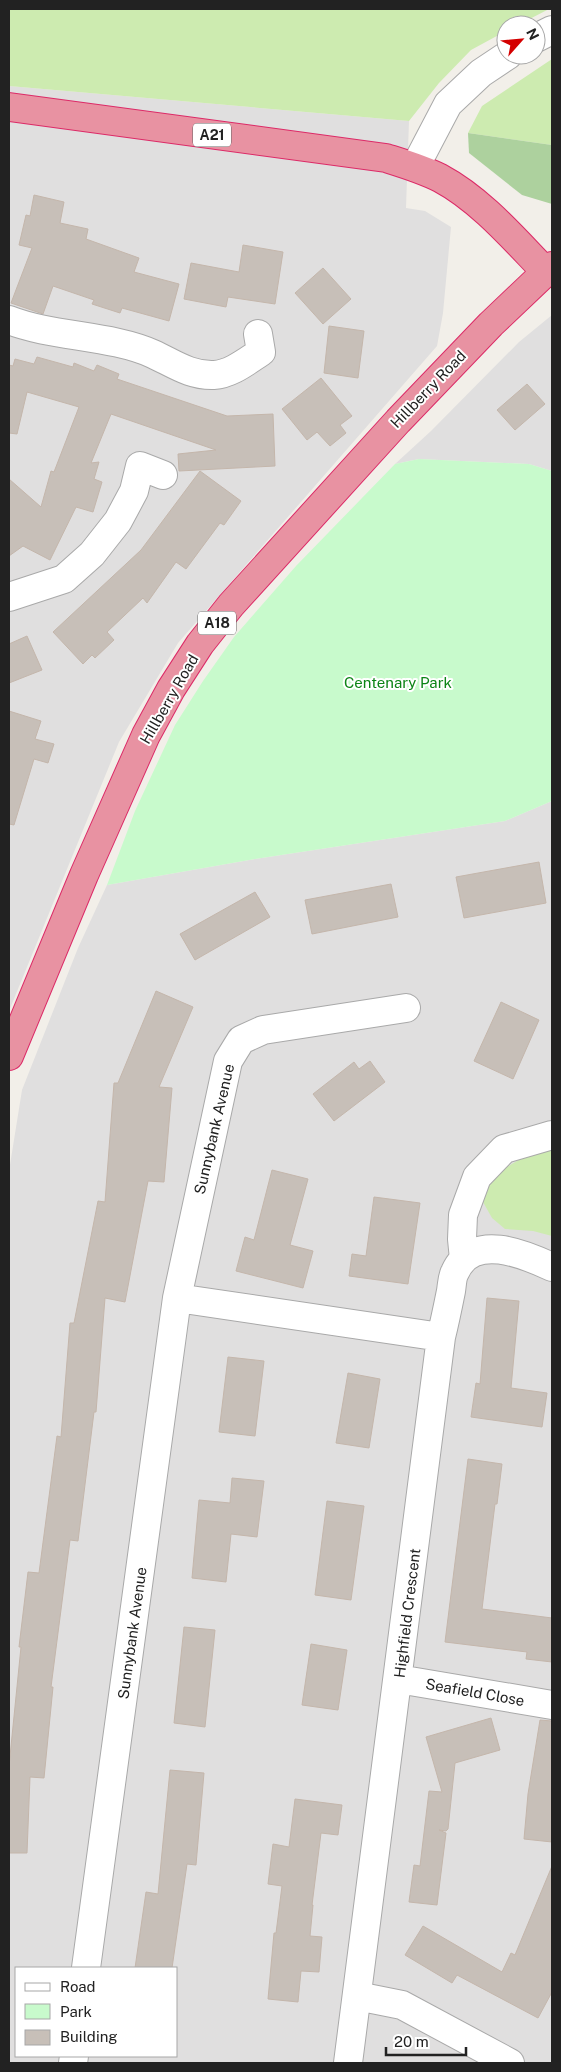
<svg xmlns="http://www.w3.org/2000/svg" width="561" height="2072" viewBox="0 0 561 2072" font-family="'Public Sans',sans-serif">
<rect width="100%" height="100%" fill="#f2efe9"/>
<path fill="#e0dfdf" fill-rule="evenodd" d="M 9,86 L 409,121 L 406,208 L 425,211 L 451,227 L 443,313 L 437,346 L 178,643 L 119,742 L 9,1011 Z
M 552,315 L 552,471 L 529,464 L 419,459 L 395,464 L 431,431 L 519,342 Z
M 552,801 L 552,2063 L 9,2063 L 9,1171 L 22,1090 L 78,948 L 107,885 L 255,859 L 505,821 ZM 16,1968 L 176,1968 L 176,2056 L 16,2056 Z"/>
<path fill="#cdebb0" d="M 9,9 L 549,9 L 518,25 L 506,25 L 506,31 L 471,50 L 439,83 L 409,121 L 9,86 Z
M 552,59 L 552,145 L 468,133 L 482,106 Z
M 552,1147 L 552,1236 L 533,1231 L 505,1229 L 492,1218 L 483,1202 C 485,1196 487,1188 491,1183 C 505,1163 530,1154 552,1147 Z"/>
<path fill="#add19e" d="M 468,133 L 552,145 L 552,204 L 522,195 L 469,153 Z"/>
<path fill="#c8facc" d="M 419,459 L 529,464 L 552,471 L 552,801 L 505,821 L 255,859 L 107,885 L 135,811 L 175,725 L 203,681 L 234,637 L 296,566 L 395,464 Z"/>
<path fill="#c7bfb8" stroke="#c4b6ab" d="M 34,195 L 64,202 L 60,223 L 88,229 L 86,239 L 139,258 L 134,272 L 179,284 L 169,321 L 122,308 L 120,313 L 92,304 L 94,300 L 53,286 L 43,314 L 11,303 L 32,248 L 19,245 L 26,215 L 30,216 Z
M 243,245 L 283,252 L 275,304 L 228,297 L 226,307 L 184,299 L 191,263 L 239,272 Z
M 323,268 L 351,299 L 323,324 L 295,293 Z
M 329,326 L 364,331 L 358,378 L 324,373 Z
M 37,357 L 73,367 L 74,363 L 94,371 L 97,365 L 119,374 L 117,379 L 227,416 L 273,414 L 275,466 L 179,471 L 178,454 L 216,450 L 111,414 L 91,463 L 99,462 L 94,479 L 102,482 L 93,512 L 76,507 L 50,560 L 23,546 L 9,556 L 9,479 L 41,507 L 51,471 L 54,472 L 79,407 L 27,392 L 17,434 L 9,433 L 9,365 L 13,366 L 15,359 L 34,364 Z
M 321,378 L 352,416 L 340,425 L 346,433 L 330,446 L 317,432 L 307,440 L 282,409 Z
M 527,384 L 545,404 L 515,430 L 497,410 Z
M 200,471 L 241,501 L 224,525 L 220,523 L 186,569 L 176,562 L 147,603 L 143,598 L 107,632 L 114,640 L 95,658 L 92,655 L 83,664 L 53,632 L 141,550 Z
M 27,636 L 42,670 L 9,683 L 9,644 Z
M 9,711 L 41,721 L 35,739 L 54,744 L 48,763 L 34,759 L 14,825 L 9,824 Z
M 539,862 L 546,903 L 464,918 L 456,877 Z
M 391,884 L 398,917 L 312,934 L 305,900 Z
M 255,892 L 270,917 L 195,960 L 180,934 Z
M 156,991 L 193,1007 L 159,1087 L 172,1088 L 164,1182 L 148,1181 L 125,1302 L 105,1298 L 96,1412 L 94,1412 L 78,1541 L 70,1540 L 51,1687 L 53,1687 L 44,1778 L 30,1777 L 27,1853 L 9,1853 L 9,1766 L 21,1647 L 19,1647 L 28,1572 L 39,1573 L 57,1436 L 61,1437 L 70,1323 L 74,1323 L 98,1201 L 105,1202 L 114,1083 L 118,1083 Z
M 501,1002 L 539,1020 L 513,1079 L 474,1061 Z
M 370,1061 L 385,1082 L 334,1121 L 313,1094 L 354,1062 L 359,1069 Z
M 272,1170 L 308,1179 L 290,1245 L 313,1251 L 303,1288 L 236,1271 L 245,1237 L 254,1240 Z
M 374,1197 L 420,1203 L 408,1284 L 349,1276 L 352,1254 L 366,1256 Z
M 487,1298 L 519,1301 L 511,1388 L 547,1393 L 542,1427 L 471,1417 L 476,1383 L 480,1384 Z
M 228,1357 L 264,1361 L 255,1436 L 219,1432 Z
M 348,1373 L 380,1379 L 369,1448 L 336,1443 Z
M 468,1459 L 502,1464 L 497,1504 L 495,1504 L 482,1609 L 552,1618 L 552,1662 L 526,1659 L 527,1652 L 445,1642 Z
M 232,1478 L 264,1481 L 257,1537 L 231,1534 L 226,1582 L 192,1578 L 199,1500 L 230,1503 Z
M 327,1501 L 364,1506 L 351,1600 L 315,1595 Z
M 184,1627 L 215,1630 L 205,1727 L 174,1723 Z
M 311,1644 L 347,1650 L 338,1710 L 302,1705 Z
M 491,1718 L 500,1750 L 455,1763 L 448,1829 L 446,1831 L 439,1830 L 446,1833 L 437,1905 L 409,1902 L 414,1865 L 420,1866 L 429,1791 L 442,1792 L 426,1737 Z
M 540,1720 L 552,1721 L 552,1842 L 524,1839 L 528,1794 Z
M 170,1770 L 204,1773 L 196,1865 L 187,1864 L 172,1968 L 135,1968 L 146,1892 L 158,1894 Z
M 295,1799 L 342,1805 L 338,1835 L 321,1833 L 312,1905 L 313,1905 L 310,1936 L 322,1937 L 319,1972 L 301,1971 L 298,2002 L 268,1999 L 274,1933 L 276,1933 L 282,1886 L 268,1884 L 273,1844 L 289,1847 Z
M 552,1866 L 552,1992 L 538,2018 L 457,1975 L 452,1983 L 405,1955 L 423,1926 L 502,1972 L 511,1953 L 515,1955 Z"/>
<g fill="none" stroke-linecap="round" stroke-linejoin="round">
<defs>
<path id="minor" d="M 536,38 L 552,30
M 415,167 L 448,104 L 481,73 L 508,55
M 9,320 C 52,337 111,335 153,354 C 173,363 190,376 214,375 C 231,374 247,361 261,352 L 258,334
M 9,597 L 64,579 L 92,554 L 118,521 L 134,491 L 140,466 L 163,475
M 464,1259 L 462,1239 L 463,1215 L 477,1177 L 504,1149 L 552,1135
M 177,1298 L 441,1337
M 398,1679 L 552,1705
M 86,1968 L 177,1298 L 228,1061 L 241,1040 L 263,1030 L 406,1008
M 357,1996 L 402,2005 L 510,2063
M 73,2063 L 74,2056
M 348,2063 L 441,1337 C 445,1321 448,1306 451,1291 C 452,1285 452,1277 455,1272 C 473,1232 524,1254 552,1267"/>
<path id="highway" d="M 9,107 L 386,158 C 405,164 422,169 440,178 C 481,200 514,239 546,272
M 9,1056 L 84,875 L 146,735 L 171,689 L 200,644 L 231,605 L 398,421 L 491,324 L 552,266"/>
</defs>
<use href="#minor" stroke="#a9a9a9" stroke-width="30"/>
<use href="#highway" stroke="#dc2a67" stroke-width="30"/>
<use href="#minor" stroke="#fff" stroke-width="28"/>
<use href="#highway" stroke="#e892a2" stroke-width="28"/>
</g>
<g text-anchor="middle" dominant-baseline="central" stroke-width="4" stroke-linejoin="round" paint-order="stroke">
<g fill="#fff" stroke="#646464" stroke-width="1">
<rect x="193" y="123.5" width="38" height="23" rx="4"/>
<rect x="198" y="611.5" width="38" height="23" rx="4"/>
</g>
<g font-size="14" font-weight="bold" fill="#222">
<text x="212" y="135">A21</text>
<text x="217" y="623">A18</text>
</g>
<g font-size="15" fill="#222" stroke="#fff">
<text transform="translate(428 389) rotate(-46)">Hillberry Road</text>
<text transform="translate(169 699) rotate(-60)">Hillberry Road</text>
<text transform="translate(214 1129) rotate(-77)">Sunnybank Avenue</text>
<text transform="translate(407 1613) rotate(-83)">Highfield Crescent</text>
<text transform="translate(132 1633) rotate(-82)">Sunnybank Avenue</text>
<text transform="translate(475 1692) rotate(10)">Seafield Close</text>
</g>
<g font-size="15" fill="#0c8416" stroke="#fff">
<text x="398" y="682">Centenary Park</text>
</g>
</g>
<rect width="561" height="2072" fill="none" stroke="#222222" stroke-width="20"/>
<rect x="15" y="1967" width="162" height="90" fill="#ffffff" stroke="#a7a7a7"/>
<rect x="25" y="1983" width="25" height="8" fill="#ffffff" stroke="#a7a7a7"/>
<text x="60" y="1992" font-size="15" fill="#222222">Road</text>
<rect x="25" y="2004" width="25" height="15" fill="#c8facc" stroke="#a7a7a7"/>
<text x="60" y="2017" font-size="15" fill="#222222">Park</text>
<rect x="25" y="2030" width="25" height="15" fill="#c7bfb8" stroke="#a7a7a7"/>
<text x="60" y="2042" font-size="15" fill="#222222">Building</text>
<g transform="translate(521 40) rotate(63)"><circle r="24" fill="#ffffff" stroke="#a7a7a7"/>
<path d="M0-4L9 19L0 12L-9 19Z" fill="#d40000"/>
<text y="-8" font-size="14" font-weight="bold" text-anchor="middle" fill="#222222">N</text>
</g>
<path d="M386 2047v8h80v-8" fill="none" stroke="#222222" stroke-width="2.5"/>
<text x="394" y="2047" font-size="15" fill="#222222" stroke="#ffffff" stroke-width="4" paint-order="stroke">20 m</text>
</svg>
